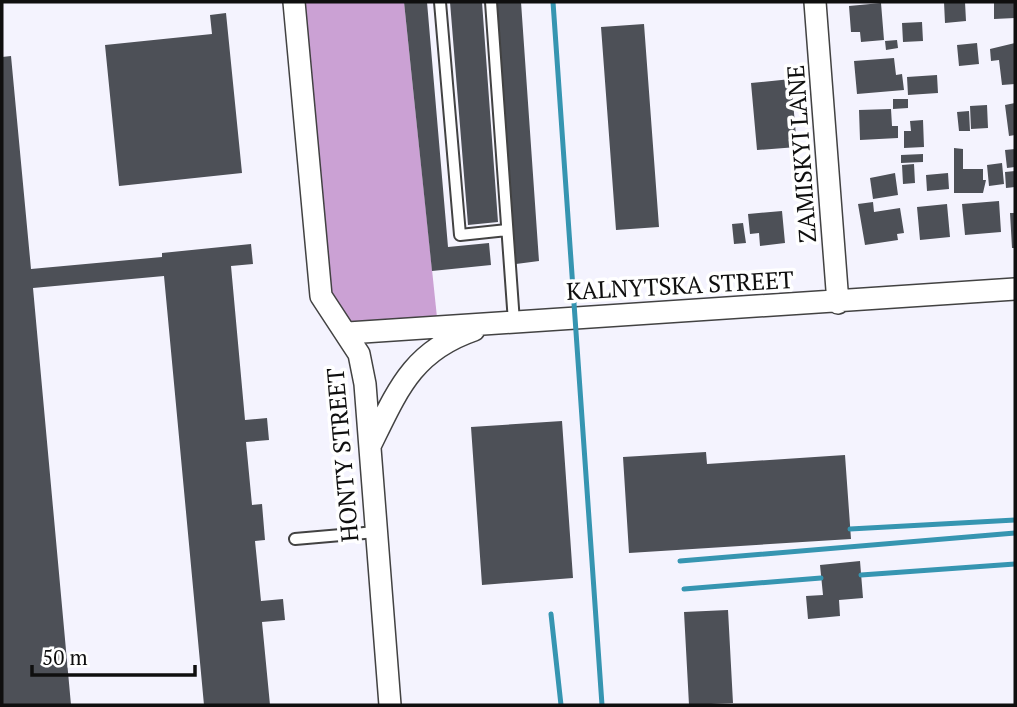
<svg xmlns="http://www.w3.org/2000/svg" width="1017" height="707" viewBox="0 0 1017 707" font-family="'PT Serif',serif">
<rect width="100%" height="100%" fill="#f4f3fe"/>
<path fill="#cba1d4" d="M 294,2 L 404,2 L 438,327 L 348,333 L 330,313 Z"/>
<path fill="#4d5057" d="M 404,2 L 427,2 L 448,247 L 489,243 L 491,265 L 432,271 Z
M 450,2 L 482,2 L 498,222 L 468,225 Z
M 497,2 L 521,2 L 539,261 L 516,264 Z
M 944,2 L 965,2 L 966,21 L 945,23 Z
M 994,2 L 1015,2 L 1015,18 L 994,19 Z
M 881,3 L 884,40 L 861,42 L 860,32 L 851,32 L 849,6 Z
M 226,13 L 242,173 L 119,186 L 105,45 L 212,34 L 210,15 Z
M 922,22 L 923,41 L 903,42 L 902,23 Z
M 644,24 L 659,227 L 616,230 L 601,27 Z
M 897,40 L 898,48 L 886,50 L 885,41 Z
M 977,43 L 979,64 L 959,66 L 957,45 Z
M 1015,43 L 1015,84 L 1002,85 L 999,60 L 991,61 L 990,49 Z
M 11,56 L 31,269 L 162,257 L 162,253 L 251,244 L 253,264 L 231,266 L 245,420 L 267,418 L 269,440 L 246,442 L 252,505 L 262,504 L 265,540 L 255,541 L 261,601 L 283,599 L 285,620 L 262,622 L 270,705 L 204,705 L 164,276 L 33,288 L 71,705 L 2,705 L 2,57 Z
M 894,58 L 896,75 L 902,74 L 904,90 L 857,94 L 854,61 Z
M 937,75 L 938,93 L 908,95 L 907,77 Z
M 791,79 L 797,147 L 757,150 L 751,83 Z
M 893,99 L 908,99 L 908,108 L 893,109 Z
M 1015,103 L 1015,135 L 1009,136 L 1005,105 Z
M 987,105 L 988,128 L 971,129 L 970,106 Z
M 891,109 L 892,126 L 898,126 L 898,138 L 860,140 L 859,110 Z
M 969,111 L 970,131 L 959,131 L 957,112 Z
M 923,120 L 924,147 L 904,148 L 904,131 L 911,131 L 910,121 Z
M 954,148 L 963,149 L 963,169 L 983,169 L 983,180 L 986,180 L 983,193 L 954,193 Z
M 1015,149 L 1015,167 L 1007,168 L 1005,150 Z
M 923,154 L 923,162 L 901,163 L 901,155 Z
M 1002,163 L 1004,184 L 989,186 L 987,165 Z
M 914,164 L 915,183 L 903,184 L 902,165 Z
M 1015,171 L 1015,187 L 1006,188 L 1005,172 Z
M 895,173 L 898,195 L 873,199 L 870,178 Z
M 948,173 L 949,189 L 927,191 L 926,175 Z
M 999,201 L 1001,232 L 965,235 L 962,204 Z
M 873,202 L 874,212 L 900,208 L 904,233 L 897,234 L 898,240 L 865,245 L 858,204 Z
M 947,204 L 950,237 L 920,240 L 917,207 Z
M 782,211 L 785,243 L 760,246 L 759,233 L 750,234 L 748,214 Z
M 1010,213 L 1015,213 L 1015,248 L 1012,248 Z
M 743,223 L 746,243 L 734,244 L 732,224 Z
M 562,421 L 573,578 L 482,585 L 471,427 Z
M 706,452 L 707,464 L 845,455 L 851,539 L 629,553 L 623,457 Z
M 860,561 L 863,598 L 839,600 L 840,616 L 808,619 L 806,596 L 823,595 L 820,565 Z
M 728,610 L 733,703 L 689,705 L 684,612 Z"/>
<g fill="none" stroke-linecap="round" stroke-linejoin="round">
<defs>
<path id="lane" d="M 440,2 L 460,235 L 507,230
M 491,2 L 514,322
M 295,539 L 376,532"/>
<path id="street" d="M 294,2 L 321,296 L 359,354 L 365,384 L 390,705
M 815,2 L 838,303
M 348,333 L 1015,289
M 371,444 C 398,389 413,351 474,330"/>
</defs>
<use href="#lane" stroke="#424242" stroke-width="14"/>
<use href="#street" stroke="#424242" stroke-width="24"/>
<use href="#lane" stroke="#fff" stroke-width="10"/>
<use href="#street" stroke="#fff" stroke-width="21"/>
<path stroke="#3695b1" stroke-width="5" d="M 553,2 L 602,705
M 850,529 L 1015,520
M 680,561 L 1015,533
M 861,575 L 1015,564
M 684,589 L 821,578
M 551,614 L 561,705"/>
</g>
<g text-anchor="middle" dominant-baseline="central" stroke-width="7" stroke-linejoin="round" paint-order="stroke">
<g font-size="24" fill="#0f0f0f" stroke="#fff">
<text transform="translate(801 154) rotate(-94)">ZAMISKYI LANE</text>
<text transform="translate(680 285) rotate(-3)">KALNYTSKA STREET</text>
<text transform="translate(342 455) rotate(-95)">HONTY STREET</text>
</g>
</g>
<rect width="1017" height="707" fill="none" stroke="#0f0f0f" stroke-width="7"/>
<path d="M32 665v10h163v-10" fill="none" stroke="#0f0f0f" stroke-width="3.5"/>
<text x="42" y="665" font-size="21" fill="#0f0f0f" stroke="#ffffff" stroke-width="5" paint-order="stroke">50 m</text>
</svg>
